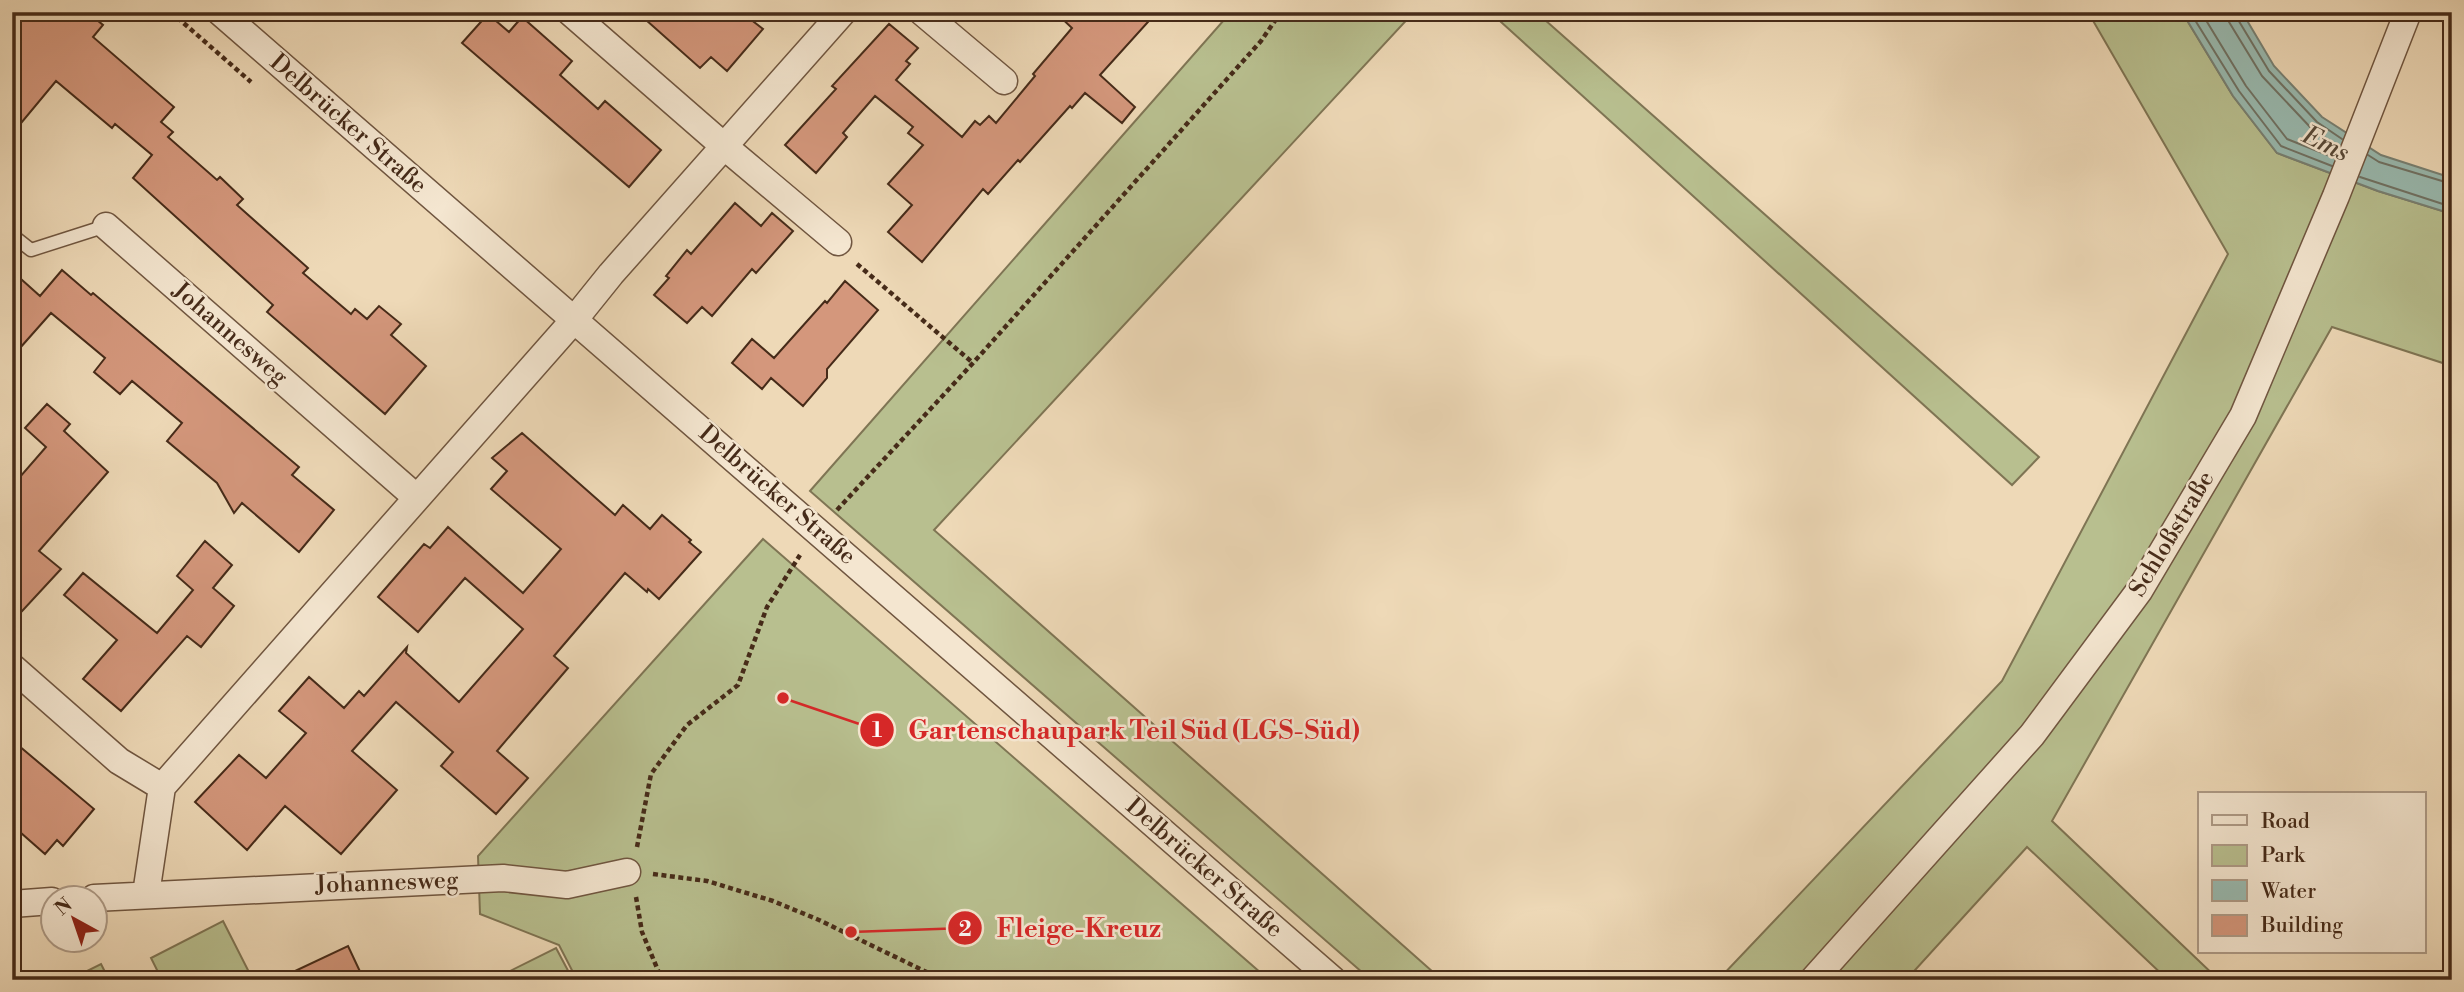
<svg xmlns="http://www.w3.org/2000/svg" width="2464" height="992" viewBox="0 0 2464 992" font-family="'Libre Bodoni',serif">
<rect width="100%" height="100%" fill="#eed9b7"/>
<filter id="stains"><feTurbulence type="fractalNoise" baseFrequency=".00286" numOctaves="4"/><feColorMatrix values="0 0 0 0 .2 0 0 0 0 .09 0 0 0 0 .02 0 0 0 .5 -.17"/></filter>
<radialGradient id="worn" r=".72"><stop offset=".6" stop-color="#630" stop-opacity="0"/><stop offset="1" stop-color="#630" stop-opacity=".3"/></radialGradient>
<path fill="#b8bf8f" stroke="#7f7554" stroke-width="2" d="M 1231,12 L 1414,12 L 934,530 L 1442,980 L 1371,980 L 810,491 Z
M 1490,12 L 1536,12 L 2039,457 L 2012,485 Z
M 2088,12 L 2182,12 L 2233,96 L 2277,153 L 2378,191 L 2452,214 L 2452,366 L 2332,327 L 2052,821 L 2219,980 L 2168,980 L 2027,847 L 1906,980 L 1718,980 L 2002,681 L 2228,254 Z
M 763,539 L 1269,980 L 577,980 L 559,945 L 480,914 L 478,856 Z
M 223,921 L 253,980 L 162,980 L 151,958 Z
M 556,948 L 573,980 L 492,980 Z
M 101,964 L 109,980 L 69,980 Z"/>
<path fill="#99bab0" stroke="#788174" stroke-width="2" d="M 2182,12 L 2242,12 L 2274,66 L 2322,117 L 2381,155 L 2452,178 L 2452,214 L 2378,191 L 2277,153 L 2233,96 Z"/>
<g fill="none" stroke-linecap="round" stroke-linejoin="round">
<path stroke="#707264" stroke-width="2" d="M 2190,12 L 2239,91 L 2281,146 L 2332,166
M 2201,12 L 2246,86 L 2287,139 L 2335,158
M 2227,12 L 2229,22 L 2262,76 L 2311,128 L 2339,147
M 2236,12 L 2237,18 L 2269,71 L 2317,122 L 2342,139
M 2368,155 L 2379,162 L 2452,184
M 2360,177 L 2452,207"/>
</g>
<path fill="#d4977c" stroke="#462b19" stroke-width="2" d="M 12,12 L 87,12 L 103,25 L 93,37 L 174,107 L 161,122 L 173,132 L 168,137 L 217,180 L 220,177 L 243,199 L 237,205 L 308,268 L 303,273 L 351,314 L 355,309 L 367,319 L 379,306 L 401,324 L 391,335 L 426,366 L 385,414 L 267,312 L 273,305 L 133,178 L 152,155 L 115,124 L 112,128 L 56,81 L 12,134 Z
M 637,12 L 741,12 L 763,29 L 727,71 L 711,57 L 700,68 Z
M 1055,12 L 1157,12 L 1100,75 L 1135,107 L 1122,123 L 1085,93 L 1072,108 L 1070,106 L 1020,162 L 1018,160 L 988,194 L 983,189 L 922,262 L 888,232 L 912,205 L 888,184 L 923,145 L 908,133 L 913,127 L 875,96 L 843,133 L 847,137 L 816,173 L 785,145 L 836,89 L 832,86 L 889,24 L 918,48 L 906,61 L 910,64 L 896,80 L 962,137 L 975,121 L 980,125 L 989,116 L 996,123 L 1035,76 L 1033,74 L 1072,28 Z
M 488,14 L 509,32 L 522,17 L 572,61 L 560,75 L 598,109 L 605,101 L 661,150 L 629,187 L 462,43 Z
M 735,203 L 761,226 L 772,213 L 793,231 L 756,273 L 752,269 L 712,316 L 702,307 L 687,323 L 654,295 L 669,278 L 666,276 L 687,250 L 691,254 Z
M 62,270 L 91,295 L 93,293 L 299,467 L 292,475 L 334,510 L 299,552 L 242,503 L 234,513 L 217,483 L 167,441 L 182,423 L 132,381 L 120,394 L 94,372 L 105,358 L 51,313 L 12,357 L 12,271 L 40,296 Z
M 845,281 L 878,310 L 827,369 L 827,378 L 803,406 L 771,378 L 762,389 L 732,363 L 752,339 L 774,358 L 825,301 L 827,303 Z
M 47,404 L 70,424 L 64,431 L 108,472 L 39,551 L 61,569 L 12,622 L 12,486 L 46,447 L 25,428 Z
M 522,433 L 615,515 L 623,505 L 650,529 L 662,515 L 691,540 L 689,542 L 701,552 L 659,599 L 648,589 L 647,592 L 625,573 L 554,656 L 568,668 L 497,751 L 528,778 L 496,814 L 441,766 L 453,752 L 396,702 L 352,751 L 397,790 L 341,854 L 285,806 L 247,850 L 195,802 L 239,755 L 266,778 L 306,733 L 279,711 L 309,677 L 344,708 L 359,691 L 364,696 L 407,647 L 406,653 L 459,702 L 523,629 L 465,578 L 418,632 L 378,597 L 424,544 L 430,548 L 448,527 L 523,593 L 561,549 L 491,489 L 507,471 L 492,458 Z
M 205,541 L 232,565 L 213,588 L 234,606 L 201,647 L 187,636 L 121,711 L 83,679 L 117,640 L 64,595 L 83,573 L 157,633 L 193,590 L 177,576 Z
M 12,740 L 94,809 L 63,846 L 57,840 L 45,854 L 12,825 Z
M 348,946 L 364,980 L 276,980 Z"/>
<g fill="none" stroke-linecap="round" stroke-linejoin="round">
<defs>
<path id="service" d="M 12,235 L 31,250 L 106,226"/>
<path id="minor" d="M 220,12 L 1333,980
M 570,12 L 725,147 L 838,242
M 922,12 L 1004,81
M 106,226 L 417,498
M 12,667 L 119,761 L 162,787
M 146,894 L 162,787 L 574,320 L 611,274 L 843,12
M 94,898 L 503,878 L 567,885 L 627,872
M 12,904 L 52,901
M 1813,980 L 2032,735 L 2139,591 L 2243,416 L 2336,196 L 2408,12"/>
</defs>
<use href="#service" stroke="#705640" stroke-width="15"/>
<use href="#minor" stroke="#705640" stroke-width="29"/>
<path stroke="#462b19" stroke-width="4.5" stroke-dasharray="5 3.5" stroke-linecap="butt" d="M 171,12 L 251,82
M 857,264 L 973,363
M 837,510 L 973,363 L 1261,41 L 1281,12
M 637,847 L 651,774 L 687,725 L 738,685 L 767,607 L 800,555
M 653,874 L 707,881 L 773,901 L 819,920 L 943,980
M 636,897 L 642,932 L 662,980"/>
<use href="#service" stroke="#f4e6d0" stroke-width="12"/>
<use href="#minor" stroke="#f4e6d0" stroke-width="26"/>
</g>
<g text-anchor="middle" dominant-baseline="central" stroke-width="5" stroke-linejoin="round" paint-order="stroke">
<g font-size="24" fill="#462b19" stroke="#f4e6d0">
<text transform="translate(348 124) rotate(41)">Delbrücker Straße</text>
<text transform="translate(230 334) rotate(41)">Johannesweg</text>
<text transform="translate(777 495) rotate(41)">Delbrücker Straße</text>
<text transform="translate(2172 534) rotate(-59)">Schloßstraße</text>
<text transform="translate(1204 868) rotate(41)">Delbrücker Straße</text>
<text transform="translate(387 883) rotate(-2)">Johannesweg</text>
</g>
<g font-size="26" font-style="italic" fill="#574837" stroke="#f4e6d0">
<text transform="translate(2326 144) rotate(26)">Ems</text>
</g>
</g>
<path fill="none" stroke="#d62828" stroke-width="2.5" d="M783 698L877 730M851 932L965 928"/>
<g fill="#d62828" stroke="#f4e6d0" stroke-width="2.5">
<circle cx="783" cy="698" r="7"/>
<circle cx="851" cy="932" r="7"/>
<circle cx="877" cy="730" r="18"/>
<circle cx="965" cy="928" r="18"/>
</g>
<g font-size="21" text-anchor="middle" font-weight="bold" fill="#fff">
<text x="877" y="737">1</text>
<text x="965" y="936">2</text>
</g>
<g font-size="26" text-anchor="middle" font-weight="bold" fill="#d62828" stroke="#f4e6d0" stroke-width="5" stroke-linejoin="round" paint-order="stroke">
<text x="1134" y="739">Gartenschaupark Teil Süd (LGS-Süd)</text>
<text x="1079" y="937">Fleige-Kreuz</text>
</g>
<rect width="2464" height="992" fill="none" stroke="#eed9b7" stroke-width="42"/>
<rect x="14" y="14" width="2436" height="964" fill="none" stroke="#462b19" stroke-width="3.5"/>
<rect x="21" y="21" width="2422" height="950" fill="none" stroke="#462b19" stroke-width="2"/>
<rect x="2198" y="792" width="228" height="161" fill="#f4e6d0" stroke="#ae9b87" stroke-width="2"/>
<rect x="2212" y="815" width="35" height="10" fill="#f4e6d0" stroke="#ae9b87" stroke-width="2"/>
<text x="2261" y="828" font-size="21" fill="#462b19">Road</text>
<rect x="2212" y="845" width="35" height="21" fill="#b8bf8f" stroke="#ae9b87" stroke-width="2"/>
<text x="2261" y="862" font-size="21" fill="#462b19">Park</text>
<rect x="2212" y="880" width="35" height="21" fill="#99bab0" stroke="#ae9b87" stroke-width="2"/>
<text x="2261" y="898" font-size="21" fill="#462b19">Water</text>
<rect x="2212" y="915" width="35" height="21" fill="#d4977c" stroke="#ae9b87" stroke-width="2"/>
<text x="2261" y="932" font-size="21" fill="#462b19">Building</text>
<g transform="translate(74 919) rotate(320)"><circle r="33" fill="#f4e6d0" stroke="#ae9b87" stroke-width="2"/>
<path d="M0-5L12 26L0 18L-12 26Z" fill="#8f2418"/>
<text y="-10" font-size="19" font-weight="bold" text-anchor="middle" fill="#462b19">N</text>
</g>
<rect width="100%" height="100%" filter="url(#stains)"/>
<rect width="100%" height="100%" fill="url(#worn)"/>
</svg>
